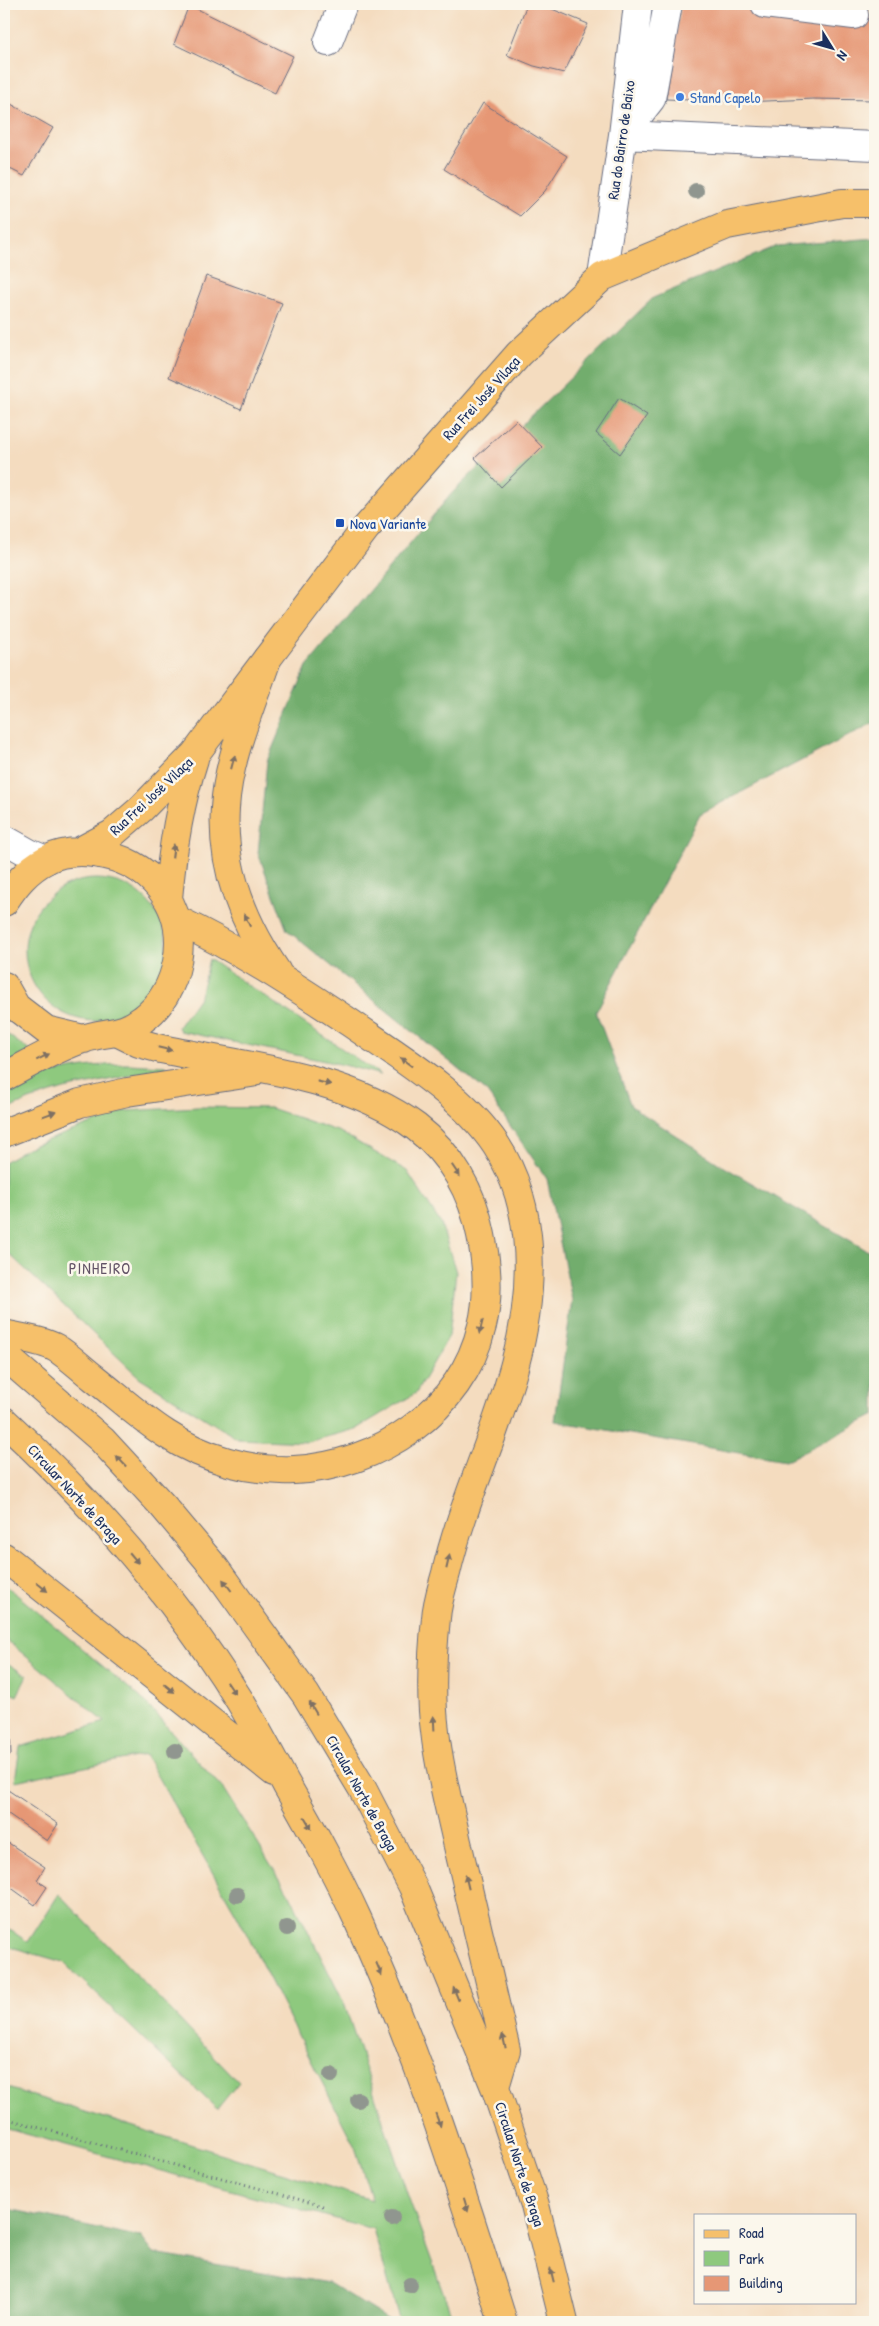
<svg xmlns="http://www.w3.org/2000/svg" width="879" height="2326" viewBox="0 0 879 2326" font-family="'Patrick Hand',sans-serif">
<rect width="100%" height="100%" fill="#fbf7ec"/>
<filter id="ink" filterUnits="userSpaceOnUse"><feTurbulence type="fractalNoise" baseFrequency=".02" numOctaves="2"/><feDisplacementMap in="SourceGraphic" scale="10" xChannelSelector="R" yChannelSelector="G"/><feConvolveMatrix kernelMatrix="1 2 1 2 8 2 1 2 1" color-interpolation-filters="sRGB"/></filter>
<filter id="wash" filterUnits="userSpaceOnUse"><feTurbulence type="fractalNoise" baseFrequency=".0096" numOctaves="4" result="noise"/><feDisplacementMap in="SourceGraphic" scale="20" xChannelSelector="R" yChannelSelector="G"/><feGaussianBlur stdDeviation="1.12" result="paint"/><feColorMatrix in="noise" values="0 0 0 0 0 0 0 0 0 0 0 0 0 0 0 0 0 1.4 0 .05"/><feComposite in="paint" operator="in"/></filter>
<g filter="url(#wash)">
<rect width="100%" height="100%" fill="#f4dcbf"/>
<path fill="#8ec97e" stroke="#547c6e" d="M25 950a71 71 0 1 1 142 0a71 71 0 1 1-142 0Z
M 209,959 L 381,1075 L 344,1065 L 180,1031 L 178,1027 L 200,996 Z
M 4,1032 L 30,1051 L 4,1066 Z
M 128,1064 L 166,1066 L 167,1068 L 64,1089 L 29,1100 L 4,1111 L 4,1093 C 46,1071 81,1065 128,1064 Z
M 198,1107 L 270,1108 L 340,1132 L 407,1171 L 441,1224 L 456,1272 L 449,1336 L 416,1393 L 356,1429 L 307,1442 L 238,1439 L 139,1377 L 4,1249 L 4,1162 L 27,1148 L 125,1111 Z
M 4,1584 L 141,1698 L 224,1790 L 290,1895 L 344,2003 L 408,2196 L 454,2322 L 400,2322 L 373,2229 L 4,2128 L 4,2087 L 372,2200 L 355,2147 L 238,1917 L 145,1755 L 15,1781 L 20,1747 L 105,1722 L 4,1638 Z
M 4,1661 L 27,1676 L 17,1696 L 4,1690 Z
M 59,1894 L 239,2082 L 217,2109 L 63,1962 L 4,1945 L 4,1926 L 28,1942 Z"/>
<path fill="#72ad6d" stroke="#466e66" d="M 875,238 L 875,722 L 700,814 L 596,1012 L 631,1106 L 721,1165 L 875,1255 L 875,1415 L 785,1461 L 555,1421 L 572,1300 L 547,1179 L 486,1091 L 287,930 L 258,853 L 267,761 L 307,666 L 452,493 L 653,298 L 777,246 Z
M 4,2208 L 141,2237 L 154,2254 L 329,2283 L 392,2322 L 4,2322 Z"/>
<g id="blocks">
<path fill="#e69775" d="M 527,4 L 540,4 L 588,24 L 564,73 L 534,66 L 507,55 Z
M 681,4 L 759,4 L 816,16 L 875,19 L 875,100 L 813,99 L 743,102 L 666,99 Z
M 189,5 L 293,56 L 275,93 L 174,44 Z
M 4,100 L 53,128 L 24,176 L 4,166 Z
M 483,103 L 567,156 L 545,191 L 520,216 L 444,169 Z
M 206,276 L 282,303 L 241,409 L 169,377 Z
M 619,398 L 647,416 L 620,454 L 596,433 Z
M 516,420 L 542,447 L 501,487 L 475,458 Z
M 4,1728 L 10,1728 L 11,1755 L 4,1755 Z
M 5,1788 L 58,1824 L 47,1841 L 4,1811 Z
M 4,1840 L 45,1867 L 37,1880 L 47,1887 L 35,1905 L 10,1887 L 4,1896 Z"/>
</g>
</g>
<g filter="url(#ink)">
<use href="#blocks" fill-opacity="0" stroke="#676c80" stroke-width="1"/>
<g fill="none" stroke-linecap="round" stroke-linejoin="round">
<defs>
<path id="minor" d="M 765,4 L 854,15
M 328,42 L 343,4
M 623,135 L 875,146
M 623,135 L 651,99 L 668,4
M 602,277 L 623,135 L 638,4
M 4,839 L 29,853 L 46,860"/>
<path id="major" d="M 80,851 L 112,834 L 141,809 L 195,754 L 366,528 L 519,354 L 602,277 L 727,225 L 842,203 L 875,203
M 168,899 C 172,851 179,805 194,759
M 4,902 C 15,885 27,870 46,860 C 61,852 78,851 94,853 C 150,860 188,905 177,962 C 173,984 161,1006 143,1019 C 122,1036 105,1031 83,1039 C 55,1048 29,1064 4,1077
M 4,986 L 16,1007 L 46,1030 L 84,1039"/>
<path id="highway" d="M 267,659 C 251,707 228,757 225,808 C 221,868 244,924 277,972
M 177,920 C 238,949 293,985 349,1022 C 398,1056 463,1095 496,1145 C 538,1209 534,1294 515,1364 C 496,1435 463,1501 446,1573 C 442,1588 437,1603 436,1618 C 432,1656 430,1694 435,1731 C 439,1769 449,1806 457,1842 C 473,1912 490,1981 506,2050 L 495,2087
M 4,1133 L 80,1103 L 127,1092 L 251,1073
M 4,1334 C 20,1338 42,1340 56,1348 C 69,1356 81,1368 94,1378 C 118,1397 141,1418 166,1434 C 202,1458 251,1472 294,1470 C 378,1466 462,1411 482,1326 C 489,1298 487,1264 481,1235 C 473,1193 451,1154 416,1127 C 347,1075 244,1066 161,1049 L 139,1043 L 119,1033
M 4,1355 L 102,1440 L 163,1506 L 215,1568 L 306,1695 L 362,1788 L 413,1887 L 495,2087 L 535,2205 L 564,2322
M 4,1421 C 93,1503 176,1598 240,1701 C 256,1728 271,1756 286,1784 C 311,1828 336,1872 357,1918 C 417,2049 460,2185 503,2322
M 4,1557 L 274,1772"/>
</defs>
<use href="#minor" stroke="#676c80" stroke-width="30"/>
<use href="#major" stroke="#676c80" stroke-width="30"/>
<use href="#highway" stroke="#676c80" stroke-width="30"/>
<path stroke="#676c80" stroke-width="3" stroke-dasharray="1 4" stroke-linecap="butt" d="M 4,2118 L 323,2206"/>
<use href="#minor" stroke="#fff" stroke-width="28"/>
<use href="#major" stroke="#f6c06b" stroke-width="28"/>
<use href="#highway" stroke="#f6c06b" stroke-width="28"/>
</g>
<g fill="#90968f">
<circle cx="696" cy="191" r="8"/>
<circle cx="175" cy="1751" r="8"/>
<circle cx="237" cy="1895" r="8"/>
<circle cx="287" cy="1928" r="8"/>
<circle cx="331" cy="2075" r="8"/>
<circle cx="358" cy="2100" r="8"/>
<circle cx="392" cy="2218" r="8"/>
<circle cx="410" cy="2285" r="8"/>
</g>
<defs><path id="oneway-solid" d="M-6-.8H1V-3.2L6.5 0L1 3.2V.8H-6Z" transform="scale(1.25)"/></defs>
<g fill="#7e7064">
<use href="#oneway-solid" transform="translate(233 762) rotate(-75)"/>
<use href="#oneway-solid" transform="translate(173 851) rotate(-83)"/>
<use href="#oneway-solid" transform="translate(247 920) rotate(-115)"/>
<use href="#oneway-solid" transform="translate(165 1049) rotate(13)"/>
<use href="#oneway-solid" transform="translate(43 1057) rotate(-26)"/>
<use href="#oneway-solid" transform="translate(406 1062) rotate(-144)"/>
<use href="#oneway-solid" transform="translate(324 1083) rotate(13)"/>
<use href="#oneway-solid" transform="translate(49 1114) rotate(-20)"/>
<use href="#oneway-solid" transform="translate(456 1171) rotate(56)"/>
<use href="#oneway-solid" transform="translate(481 1327) rotate(104)"/>
<use href="#oneway-solid" transform="translate(121 1461) rotate(-133)"/>
<use href="#oneway-solid" transform="translate(134 1558) rotate(50)"/>
<use href="#oneway-solid" transform="translate(448 1562) rotate(-77)"/>
<use href="#oneway-solid" transform="translate(227 1585) rotate(-127)"/>
<use href="#oneway-solid" transform="translate(42 1587) rotate(39)"/>
<use href="#oneway-solid" transform="translate(169 1688) rotate(39)"/>
<use href="#oneway-solid" transform="translate(231 1688) rotate(56)"/>
<use href="#oneway-solid" transform="translate(313 1708) rotate(-121)"/>
<use href="#oneway-solid" transform="translate(434 1723) rotate(-93)"/>
<use href="#oneway-solid" transform="translate(308 1823) rotate(60)"/>
<use href="#oneway-solid" transform="translate(467 1882) rotate(-103)"/>
<use href="#oneway-solid" transform="translate(379 1969) rotate(67)"/>
<use href="#oneway-solid" transform="translate(456 1994) rotate(-112)"/>
<use href="#oneway-solid" transform="translate(504 2041) rotate(-103)"/>
<use href="#oneway-solid" transform="translate(438 2120) rotate(69)"/>
<use href="#oneway-solid" transform="translate(466 2205) rotate(73)"/>
<use href="#oneway-solid" transform="translate(552 2275) rotate(-104)"/>
</g>
</g>
<circle fill="#3f7fe0" stroke="#fbf7ec" stroke-width="2" cx="680" cy="97" r="5"/>
<rect fill="#1a4fb4" stroke="#fbf7ec" stroke-width="2" x="335" y="518" width="10" height="10" rx="2.5"/>
<g text-anchor="middle" dominant-baseline="central" stroke-width="5" stroke-linejoin="round" paint-order="stroke">
<g font-size="15" fill="#366cbe" stroke="#fbf7ec" text-anchor="start">
<text x="690" y="97">Stand Capelo</text>
</g>
<g font-size="15" fill="#1b2f5e" stroke="#fbf7ec">
<text transform="translate(621 140) rotate(-82)">Rua do Bairro de Baixo</text>
<text transform="translate(481 398) rotate(-48)">Rua Frei José Vilaça</text>
<text transform="translate(151 796) rotate(-43)">Rua Frei José Vilaça</text>
<text transform="translate(75 1494) rotate(47)">Circular Norte de Braga</text>
<text transform="translate(362 1793) rotate(61)">Circular Norte de Braga</text>
<text transform="translate(520 2164) rotate(72)">Circular Norte de Braga</text>
</g>
<g font-size="15" fill="#164399" stroke="#fbf7ec" text-anchor="start">
<text x="350" y="523">Nova Variante</text>
</g>
<g font-size="16" letter-spacing="1" fill="#625366" stroke="#fbf7ec">
<text x="100" y="1268">PINHEIRO</text>
</g>
</g>
<rect width="879" height="2326" fill="none" stroke="#fbf7ec" stroke-width="20"/>
<rect x="694" y="2214" width="162" height="90" fill="#fbf7ec" stroke="#a1a7b3"/>
<rect x="704" y="2230" width="25" height="8" fill="#f6c06b" stroke="#a1a7b3"/>
<text x="739" y="2238" font-size="15" fill="#1b2f5e">Road</text>
<rect x="704" y="2251" width="25" height="15" fill="#8ec97e" stroke="#a1a7b3"/>
<text x="739" y="2264" font-size="15" fill="#1b2f5e">Park</text>
<rect x="704" y="2276" width="25" height="15" fill="#e69775" stroke="#a1a7b3"/>
<text x="739" y="2288" font-size="15" fill="#1b2f5e">Building</text>
<g transform="translate(832 48) rotate(127)" stroke="#fbf7ec" stroke-width="4" paint-order="stroke">
<path d="M0-4L9 19L0 12L-9 19Z" fill="#1b2f5e"/>
<text y="-8" font-size="14" font-weight="bold" text-anchor="middle" fill="#1b2f5e">N</text>
</g>
</svg>
